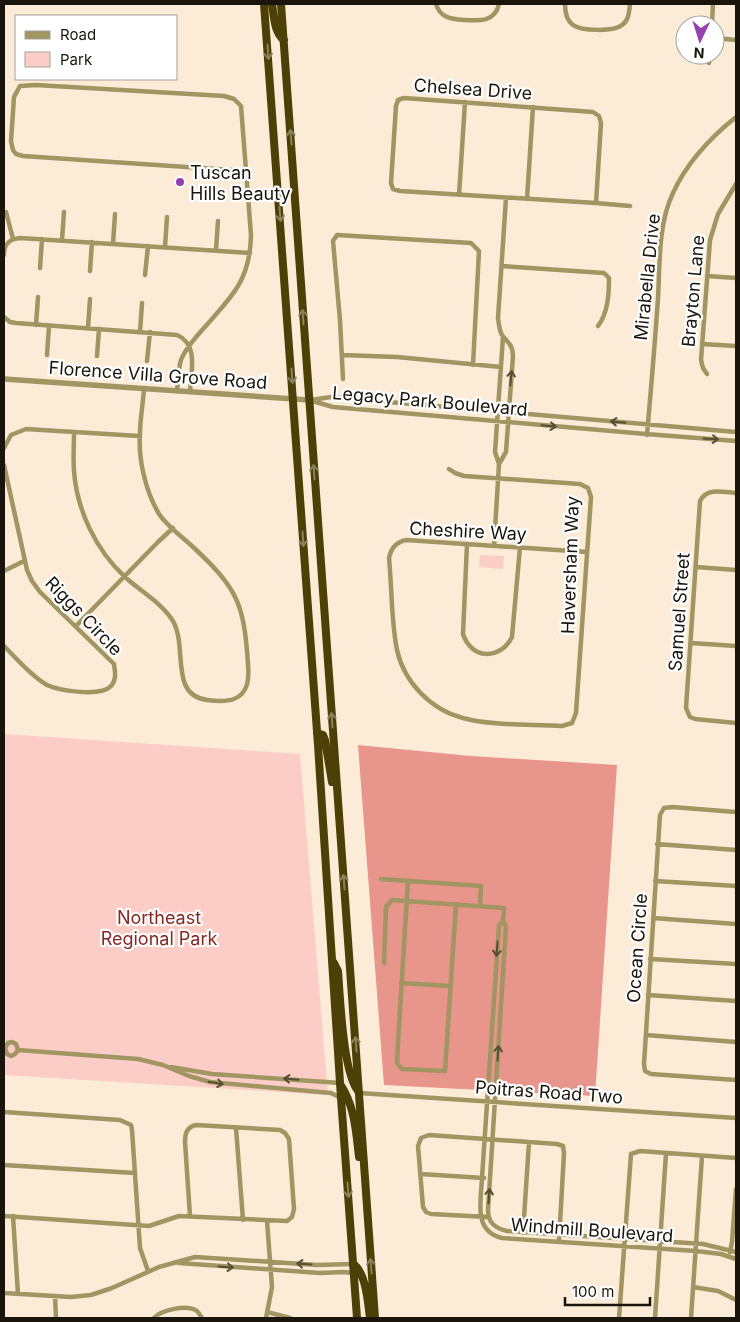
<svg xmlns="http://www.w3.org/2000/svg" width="740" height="1322" viewBox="0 0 740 1322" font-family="Inter,sans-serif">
<rect width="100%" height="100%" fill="#fcebd6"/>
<path fill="#fbcdc6" d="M 480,555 L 504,556 L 503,569 L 479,567 Z
M 4,734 L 300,754 L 328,1095 L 4,1075 Z"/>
<path fill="#e8958b" d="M 358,745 L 471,756 L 617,765 L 595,1096 L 384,1085 Z"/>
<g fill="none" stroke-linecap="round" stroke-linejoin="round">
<path stroke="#a19561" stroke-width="4.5" d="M 436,4 C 440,18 451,19 464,20 C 480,21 495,22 499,4
M 565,4 C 565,12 566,20 573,25 C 581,31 614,32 622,25 C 629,20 629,12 630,4
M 712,25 L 713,4
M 715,38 L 736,40
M 709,63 L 710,55
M 459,195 L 465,102
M 527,199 L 533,107
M 596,203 L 400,191 L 393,189 L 391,183 L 396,106 L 398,100 L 404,98 L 593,112 L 599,116 L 601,123 L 596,203 L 630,206
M 6,212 L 13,239
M 62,240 L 64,212
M 113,244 L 115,214
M 165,247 L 167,217
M 216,250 L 218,221
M 4,255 C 4,244 9,239 20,238 L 250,253
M 502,266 L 604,273 L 609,278 C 609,294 608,313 598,326
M 40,268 L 42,239
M 90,271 L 92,242
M 145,275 L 148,246
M 707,276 L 736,278
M 4,317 L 10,322 L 16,323 L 177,335 C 199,344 191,373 190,392
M 36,325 L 38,297
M 88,328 L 90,299
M 140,332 L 142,303
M 702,344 L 736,346
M 47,355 L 49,326
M 342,355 L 397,357 L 501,367
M 97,356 L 99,329
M 147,361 L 150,332
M 707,374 L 703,368 L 701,360 L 710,240 L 718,214 L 736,184
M 343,379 L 340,320 L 333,241 L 337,235 L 471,243 L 479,251 L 473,365
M 177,391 C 178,381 178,370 181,360 C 185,349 195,338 203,329 C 232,296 250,281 251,235 L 241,106 L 234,99 L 224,96 L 36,85 L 20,86 L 14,97 L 11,141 L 13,150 L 16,154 L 23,156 L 246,171
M 309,400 L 333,407 L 646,434 L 736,441
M 311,400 L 331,397 L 736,432
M 74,433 C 74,445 73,458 74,471 C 77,511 96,550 125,577 C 140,591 162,603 173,621 C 188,648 169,695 207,700 C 215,701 226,702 234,699 C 249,693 249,678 248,664 C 244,602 237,588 192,546 C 181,536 167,526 159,514 C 146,492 138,460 140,434 C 140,419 143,404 144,389
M 647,435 C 651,389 655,343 658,298 C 660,264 658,224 673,193 C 687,162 710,138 736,117
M 4,448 L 11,435 L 26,429 L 139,436
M 499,464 L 506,452 L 513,356 C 513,345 508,343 502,335 C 499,330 499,324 498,318 L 506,198
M 4,465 L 27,570 L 32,581 L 40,592 L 114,664 C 115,672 117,679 111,686 C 101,697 60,691 47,685 C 31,676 17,659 4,646
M 449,469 L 455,473 L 464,476 L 580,484 L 588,488 L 591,497 L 576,713 L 572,723 L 562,726 C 532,724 491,726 463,718 C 431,710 404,682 397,650 C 391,620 392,588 389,558 C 391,548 396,542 406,540 L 587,552
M 736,493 C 723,492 707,487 700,501 L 686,708 L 690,717 L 695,719 L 736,723
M 467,544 L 463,634 C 471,659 500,661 512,637 L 520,547
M 494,546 L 499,464 L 495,452 L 503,337
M 696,567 L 736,570
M 4,571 L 24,561
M 76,626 L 158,542 L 173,528
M 691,643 L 736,646
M 736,812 L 672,807 L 664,808 L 660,815 L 644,1064 L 645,1071 L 651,1074 L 736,1080
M 657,844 L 736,850
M 381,879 L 481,886 L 480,906
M 408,881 L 398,1043 L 397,1063 L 402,1069 L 445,1071 L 456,904
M 655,881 L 736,886
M 653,918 L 736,924
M 650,959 L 736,964
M 384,963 L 386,907 L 392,900 L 504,908 L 503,921
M 401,983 L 450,986
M 648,995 L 736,1001
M 646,1035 L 736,1042
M 5,1048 L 8,1043 L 12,1042 L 16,1044 L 18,1050
M 5,1048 L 7,1054 L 11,1056 L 15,1054 L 18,1050
M 18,1050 L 138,1059 L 163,1065 L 189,1076 L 210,1082 L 331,1093 L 341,1098
M 171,1067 L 212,1074 L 340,1083
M 359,1093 L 736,1118
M 4,1112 L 120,1120 L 131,1125 L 132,1130 L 140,1248 L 148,1271
M 236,1128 L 243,1220
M 4,1165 L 135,1173
M 420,1174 L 484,1178
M 4,1216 L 149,1226 L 179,1216 L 287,1221 L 292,1217 L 294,1209 L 289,1139 L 285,1133 L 280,1130 L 196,1125 C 187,1127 185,1133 185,1142 L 190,1216
M 13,1216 L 18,1294
M 488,1217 L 431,1214 L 426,1212 L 423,1207 L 418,1146 L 421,1138 L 429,1135 L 557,1144 L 563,1146 L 564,1153 L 559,1241
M 523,1233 L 529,1142
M 730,1252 L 732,1242 L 736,1189
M 736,1252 L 703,1244 L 507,1231 C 495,1228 488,1223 488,1210 L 506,926 L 503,921 L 499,926 L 482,1178 C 481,1201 473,1231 502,1238 L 696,1251 L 721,1254 L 736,1259
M 179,1263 L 320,1273 L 343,1272 L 354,1273
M 693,1287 L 718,1291 L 736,1300
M 4,1293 L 71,1297 L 91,1295 L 112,1288 L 159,1267 L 195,1257 L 317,1265 L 353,1264
M 55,1296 L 56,1318
M 267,1312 L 290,1318
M 154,1318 C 161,1310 187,1304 197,1311 C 198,1312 202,1318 202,1318
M 266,1318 L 272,1287 L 267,1221
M 619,1318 L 631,1154 L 640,1151 L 736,1158
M 655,1318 L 666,1153
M 691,1318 L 702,1156"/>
<path stroke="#a19561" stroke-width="5.5" d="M 4,379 L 309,400"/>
<path stroke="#4c4006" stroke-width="8" d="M 264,4 L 318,745 L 341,1098 L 357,1318
M 272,4 C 274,15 274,33 284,40
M 281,4 L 375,1318
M 317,733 L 323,735 L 325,740 L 332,782
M 334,963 L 338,971 C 340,996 343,1076 359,1092
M 340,1084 C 355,1106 356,1132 359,1157
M 353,1264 C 366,1272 368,1303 370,1318"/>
</g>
<defs><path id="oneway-shaft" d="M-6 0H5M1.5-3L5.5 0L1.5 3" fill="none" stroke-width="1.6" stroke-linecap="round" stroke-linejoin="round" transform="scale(1.25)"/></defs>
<g stroke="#8b835d">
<use href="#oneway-shaft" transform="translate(268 52) rotate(86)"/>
<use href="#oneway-shaft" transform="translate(291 137) rotate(-94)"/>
<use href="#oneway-shaft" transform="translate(280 214) rotate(86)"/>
<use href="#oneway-shaft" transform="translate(303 317) rotate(-94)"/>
<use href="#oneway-shaft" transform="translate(292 376) rotate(86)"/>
<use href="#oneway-shaft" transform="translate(314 472) rotate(-94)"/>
<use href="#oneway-shaft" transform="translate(303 539) rotate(86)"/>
<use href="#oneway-shaft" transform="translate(332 720) rotate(-94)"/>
<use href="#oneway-shaft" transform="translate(344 882) rotate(-94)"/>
<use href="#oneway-shaft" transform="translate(356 1044) rotate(-94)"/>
<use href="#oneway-shaft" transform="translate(348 1190) rotate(86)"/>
<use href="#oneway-shaft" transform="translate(371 1266) rotate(-94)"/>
</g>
<g stroke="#564e32">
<use href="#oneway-shaft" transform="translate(511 378) rotate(-85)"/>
<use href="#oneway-shaft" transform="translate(618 422) rotate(-175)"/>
<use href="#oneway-shaft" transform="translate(549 426) rotate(5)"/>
<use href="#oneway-shaft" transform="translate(711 439) rotate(3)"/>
<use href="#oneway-shaft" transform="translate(497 949) rotate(94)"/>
<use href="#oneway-shaft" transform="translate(498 1053) rotate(-86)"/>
<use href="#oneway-shaft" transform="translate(291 1079) rotate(-175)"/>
<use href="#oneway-shaft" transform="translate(216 1083) rotate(9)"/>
<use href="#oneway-shaft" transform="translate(489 1196) rotate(-86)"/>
<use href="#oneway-shaft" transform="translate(304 1264) rotate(-176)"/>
<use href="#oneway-shaft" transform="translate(226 1267) rotate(4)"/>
</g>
<circle fill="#9440ae" stroke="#fff" stroke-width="2" cx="180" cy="182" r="5"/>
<g text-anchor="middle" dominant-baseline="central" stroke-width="4.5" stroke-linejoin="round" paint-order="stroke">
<g font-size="18" fill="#19140c" stroke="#fff">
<text transform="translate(473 89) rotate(4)">Chelsea Drive</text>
<text transform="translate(647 277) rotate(-84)">Mirabella Drive</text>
<text transform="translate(693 291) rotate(-85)">Brayton Lane</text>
<text transform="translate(158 375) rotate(4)">Florence Villa Grove Road</text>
<text transform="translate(430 401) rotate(5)">Legacy Park Boulevard</text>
<text transform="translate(468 531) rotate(3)">Cheshire Way</text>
<text transform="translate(570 565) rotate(-88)">Haversham Way</text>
<text transform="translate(679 612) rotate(-86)">Samuel Street</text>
<text transform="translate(84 616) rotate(46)">Riggs Circle</text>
<text transform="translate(637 948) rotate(-86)">Ocean Circle</text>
<text transform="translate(549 1092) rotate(4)">Poitras Road Two</text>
<text transform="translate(592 1230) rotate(4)">Windmill Boulevard</text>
</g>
<g font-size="18" fill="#19140c" stroke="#fff" text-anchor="start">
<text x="190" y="172">Tuscan<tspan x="190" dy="21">Hills Beauty</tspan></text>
</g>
<g font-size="18" fill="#872823" stroke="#fff">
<text x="159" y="917">Northeast<tspan x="159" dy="21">Regional Park</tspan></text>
</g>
</g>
<rect width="740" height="1322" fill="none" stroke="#19140c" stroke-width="10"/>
<rect x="15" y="15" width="162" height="65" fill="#ffffff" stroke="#a3a19e"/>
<rect x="25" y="31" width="25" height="8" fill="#a19561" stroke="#a3a19e"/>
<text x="60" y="40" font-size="15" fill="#19140c">Road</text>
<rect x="25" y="52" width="25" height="15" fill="#fbcdc6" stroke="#a3a19e"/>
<text x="60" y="65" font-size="15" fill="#19140c">Park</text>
<g transform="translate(700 40) rotate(184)"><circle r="24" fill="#ffffff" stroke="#a3a19e"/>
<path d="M0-4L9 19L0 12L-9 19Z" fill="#9440ae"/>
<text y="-8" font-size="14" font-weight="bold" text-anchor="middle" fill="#19140c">N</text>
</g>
<path d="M565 1297v8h85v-8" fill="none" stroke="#19140c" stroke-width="2.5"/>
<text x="572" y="1297" font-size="15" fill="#19140c" stroke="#ffffff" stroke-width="4" paint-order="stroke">100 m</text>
</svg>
